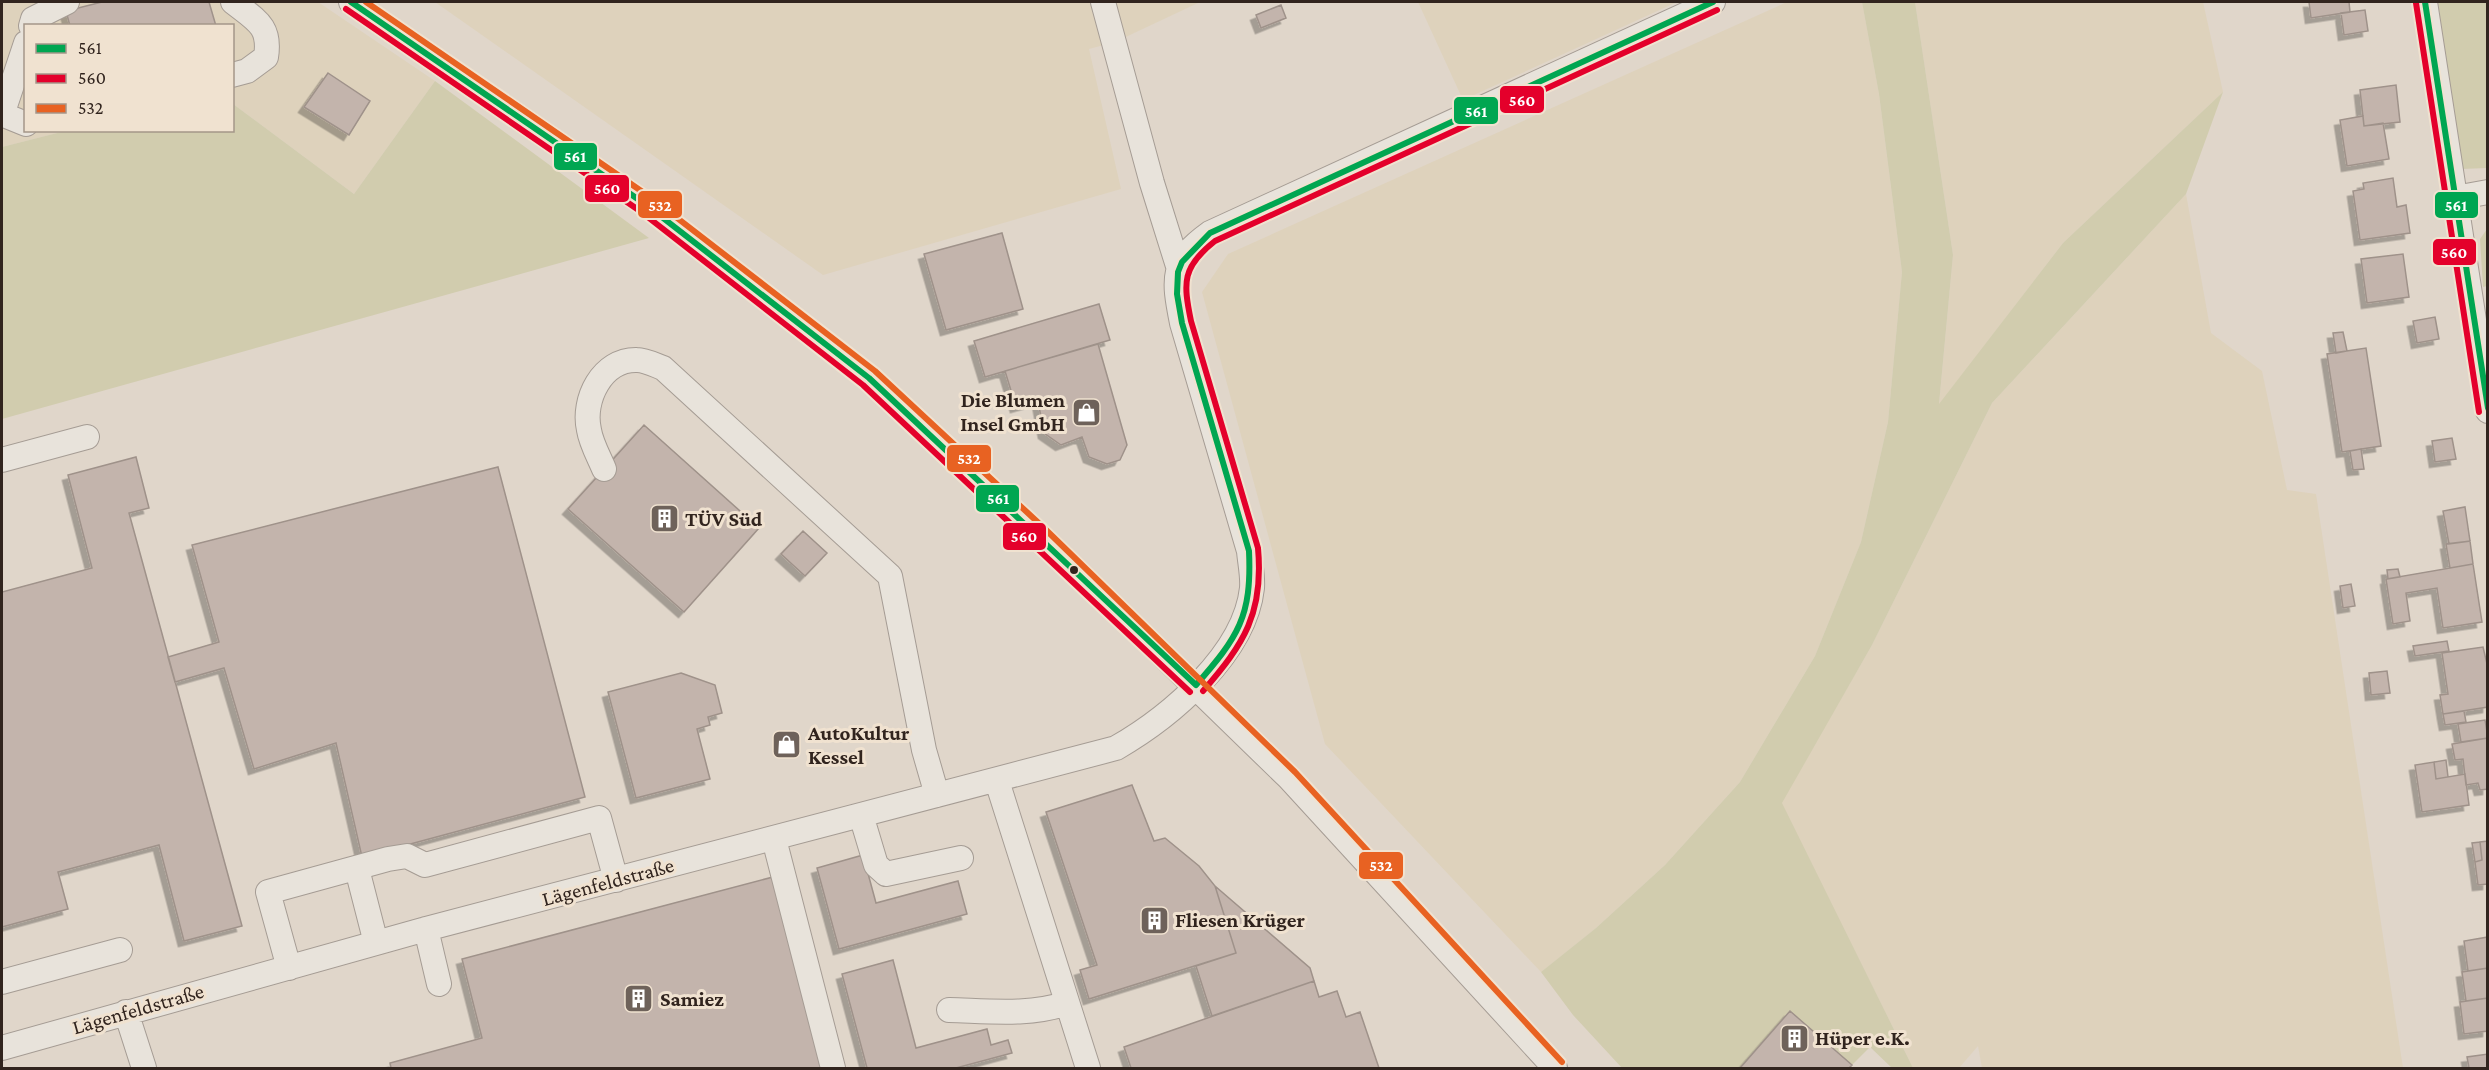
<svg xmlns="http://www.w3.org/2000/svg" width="2489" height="1070" viewBox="0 0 2489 1070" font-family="'Crimson Pro',serif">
<defs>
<filter id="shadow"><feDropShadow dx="-5.5" dy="5.5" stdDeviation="0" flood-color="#0004"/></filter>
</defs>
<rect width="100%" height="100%" fill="#e0d6ca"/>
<path fill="#ded2bc" d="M 2,2 L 318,2 L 435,81 L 354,194 L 233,104 L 232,26 L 26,26 L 26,130 L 65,131 L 2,147 Z
M 435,2 L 1200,2 L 1115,42 L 1089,49 L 1121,189 L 823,275 Z
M 1418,2 L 1677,2 L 1463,100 Z
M 1787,2 L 1862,2 L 1879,94 L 1902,272 L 1888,422 L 1861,542 L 1815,656 L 1740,782 L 1665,865 L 1596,928 L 1541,972 L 1325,744 L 1202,292 L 1228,254 Z
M 1915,2 L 2203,2 L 2223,92 L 2063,243 L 1939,405 L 1953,255 Z
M 2186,194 L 2211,333 L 2262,371 L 2287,490 L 2316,494 L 2403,1068 L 1982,1068 L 1978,1046 L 1959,1068 L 1913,1068 L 1781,803 L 1872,645 L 1992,403 Z"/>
<path fill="#d1ccae" d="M 1862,2 L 1915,2 L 1953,255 L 1939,404 L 2063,243 L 2223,92 L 2186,194 L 1992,403 L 1872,645 L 1782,803 L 1913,1068 L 1892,1068 L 1870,1047 L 1852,1065 L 1790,1011 L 1740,1068 L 1622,1068 L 1573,1015 L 1541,972 L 1596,928 L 1665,865 L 1740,782 L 1815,656 L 1861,542 L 1888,422 L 1902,272 L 1879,94 Z
M 2438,2 L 2487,2 L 2487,168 L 2461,169 Z
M 435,81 L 649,238 L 2,419 L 2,147 L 65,131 L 232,130 L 233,104 L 354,194 Z
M 2487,229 L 2487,286 L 2483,287 L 2480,239 Z"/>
<path fill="#c3b4ac" stroke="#9f928a" stroke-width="1.5" filter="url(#shadow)" d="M 102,2 L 209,2 L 216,26 L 70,26 L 66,11 Z
M 2309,2 L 2349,2 L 2350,12 L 2311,18 Z
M 1281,5 L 1286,18 L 1261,28 L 1256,15 Z
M 2365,10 L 2368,31 L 2344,35 L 2341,13 Z
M 328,73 L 370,101 L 349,135 L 304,107 Z
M 2396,85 L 2400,122 L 2364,126 L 2360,90 Z
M 2363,116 L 2364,126 L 2383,123 L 2389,159 L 2347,166 L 2340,120 Z
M 2393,178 L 2397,207 L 2406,205 L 2410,233 L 2360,240 L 2353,191 L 2364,189 L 2363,183 Z
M 1002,233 L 1023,309 L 946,330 L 924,254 Z
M 2403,254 L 2409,297 L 2367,303 L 2361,259 Z
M 1099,304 L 1110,340 L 985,377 L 974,341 Z
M 2435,317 L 2439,339 L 2417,343 L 2413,321 Z
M 2343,332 L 2347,351 L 2336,353 L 2333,333 Z
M 1098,344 L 1127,445 L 1120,460 L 1107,464 L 1089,457 L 1082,437 L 1061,445 L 1044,433 L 1038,401 L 1016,407 L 1005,371 Z
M 2366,348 L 2381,446 L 2342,452 L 2327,354 Z
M 644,425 L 759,528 L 684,612 L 568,509 Z
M 2452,438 L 2456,459 L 2435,462 L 2432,441 Z
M 2361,449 L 2364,469 L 2353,470 L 2350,451 Z
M 136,457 L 149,508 L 129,513 L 242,926 L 184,941 L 159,845 L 58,872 L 68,909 L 2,927 L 2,592 L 92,568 L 68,475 Z
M 498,467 L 585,797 L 362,857 L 336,743 L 254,769 L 224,668 L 175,682 L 168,657 L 219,642 L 192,545 Z
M 2465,507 L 2470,541 L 2449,544 L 2443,511 Z
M 803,531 L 827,553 L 805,576 L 781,554 Z
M 2470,541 L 2473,564 L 2450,568 L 2446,544 Z
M 2473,564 L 2482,622 L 2443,628 L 2437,588 L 2406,593 L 2410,621 L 2393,624 L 2386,579 Z
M 2398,569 L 2400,577 L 2388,579 L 2387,570 Z
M 2351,584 L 2355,606 L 2343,608 L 2340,586 Z
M 2447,641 L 2449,651 L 2415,656 L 2413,646 Z
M 2483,647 L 2488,668 L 2488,707 L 2443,714 L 2440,695 L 2448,694 L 2442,653 Z
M 2387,671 L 2390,693 L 2371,695 L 2369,673 Z
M 681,673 L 715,685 L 722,713 L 708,717 L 710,725 L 697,729 L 710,779 L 636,798 L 608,692 Z
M 2464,711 L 2466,722 L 2445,725 L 2443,714 Z
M 2485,720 L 2488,738 L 2461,742 L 2458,724 Z
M 2488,738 L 2488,789 L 2480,790 L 2478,783 L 2466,785 L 2463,759 L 2455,760 L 2452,744 Z
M 2446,760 L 2448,777 L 2436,779 L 2434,762 Z
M 2434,762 L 2436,779 L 2465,774 L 2469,805 L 2422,812 L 2415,765 Z
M 1132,785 L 1154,841 L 1165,838 L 1199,866 L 1215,886 L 1236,953 L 1089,999 L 1080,970 L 1097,965 L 1046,812 Z
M 2488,841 L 2488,884 L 2478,885 L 2475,862 L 2482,860 L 2480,842 Z
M 2480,842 L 2482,860 L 2475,862 L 2472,843 Z
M 863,855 L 876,903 L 958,881 L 967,914 L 839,949 L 817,868 Z
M 773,877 L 823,1068 L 391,1068 L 390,1063 L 482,1038 L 462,959 Z
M 1215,886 L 1310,968 L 1314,981 L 1212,1016 L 1196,966 L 1236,953 Z
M 2488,937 L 2488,968 L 2468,971 L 2464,941 Z
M 893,960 L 916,1048 L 987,1029 L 991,1045 L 1008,1040 L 1012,1053 L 956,1068 L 867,1068 L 842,974 Z
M 2488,968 L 2488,998 L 2466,1001 L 2462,972 Z
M 1314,981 L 1319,997 L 1337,991 L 1346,1017 L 1360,1012 L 1379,1068 L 1131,1068 L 1124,1047 Z
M 2488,998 L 2488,1031 L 2464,1034 L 2460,1002 Z
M 1790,1011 L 1852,1065 L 1849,1068 L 1740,1068 Z
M 2488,1054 L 2488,1068 L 2469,1068 L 2467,1057 Z"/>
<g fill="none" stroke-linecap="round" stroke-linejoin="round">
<defs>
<path id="minor" d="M 351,2 L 645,204 L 869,378 L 1038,534 L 1289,778 L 1555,1068
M 1103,2 L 1152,183 L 1178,266
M 2425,2 L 2488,411
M 31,26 L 33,19 L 67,2
M 232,75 L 247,71 L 266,57 C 271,26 256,20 233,2
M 2,115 L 26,43
M 4,115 L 26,124
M 2455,198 L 2488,192
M 2,460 L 87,437
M 604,469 C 599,457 591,443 589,430 C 582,400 602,359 637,360 C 645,360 655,365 663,368 L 890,576 L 924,750 L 937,795
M 997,781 L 1088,1068
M 861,815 L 876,865 L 886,874 L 961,858
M 774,839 L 833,1068
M 357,869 L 376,943
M 426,929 L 439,984
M 289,968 L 268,892 L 388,859 L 407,856 L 425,865 L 599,818 L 616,880
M 2,982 L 120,950
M 949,1010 C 988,1011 1030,1016 1067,1003
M 126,1012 L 144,1068
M 2,1048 L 426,929 L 1116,748 C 1170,717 1245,654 1252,588 C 1253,576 1250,563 1249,551 L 1182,323 C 1173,278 1171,261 1210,233 L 1713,2"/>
</defs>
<use href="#minor" stroke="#a59c94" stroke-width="26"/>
<use href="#minor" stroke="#e8e3db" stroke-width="24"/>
<defs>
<path id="bus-1" d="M 351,2 L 645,204 L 869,378 L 1196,685
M 2425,2 L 2488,408
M 1196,685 C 1238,637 1252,617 1249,551 L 1182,323 L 1177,294 L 1178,272 L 1182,262 L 1210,233 L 1713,2"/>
<path id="bus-2" d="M 2416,3 L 2479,412
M 346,9 L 640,211 L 863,385 L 1190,692
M 1203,691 C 1244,644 1264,613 1258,548 L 1191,321 C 1183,282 1182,267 1215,241 L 1717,10"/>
<path id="bus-3" d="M 366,2 L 650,197 L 875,371 L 1044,528 L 1295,772 L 1562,1062"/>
</defs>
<use href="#bus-1" stroke="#f0e2d0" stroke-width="10"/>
<use href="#bus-2" stroke="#f0e2d0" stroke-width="10"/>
<use href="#bus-3" stroke="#f0e2d0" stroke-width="10"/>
<use href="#bus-1" stroke="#00a651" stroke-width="6"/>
<use href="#bus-2" stroke="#e4002b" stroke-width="6"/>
<use href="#bus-3" stroke="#e86222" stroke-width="6"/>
</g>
<defs>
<symbol id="shop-square" viewBox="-11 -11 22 22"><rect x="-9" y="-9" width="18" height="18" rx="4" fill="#6e625a" stroke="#f0e2d0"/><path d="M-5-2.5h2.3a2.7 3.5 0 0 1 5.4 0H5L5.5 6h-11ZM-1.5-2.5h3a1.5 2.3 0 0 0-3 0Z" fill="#fff"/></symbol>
<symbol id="building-square" viewBox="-11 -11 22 22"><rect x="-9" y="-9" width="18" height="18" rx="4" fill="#6e625a" stroke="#f0e2d0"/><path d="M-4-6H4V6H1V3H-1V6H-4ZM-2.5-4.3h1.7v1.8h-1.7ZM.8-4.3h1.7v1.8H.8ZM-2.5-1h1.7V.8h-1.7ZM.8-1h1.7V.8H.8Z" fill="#fff"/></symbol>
</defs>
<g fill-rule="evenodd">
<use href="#shop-square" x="1070" y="396" width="33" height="33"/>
<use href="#building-square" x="648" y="502" width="33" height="33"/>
<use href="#shop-square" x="770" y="728" width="33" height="33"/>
<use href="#building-square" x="1138" y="904" width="33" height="33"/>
<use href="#building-square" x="622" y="982" width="33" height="33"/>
<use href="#building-square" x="1778" y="1022" width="33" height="33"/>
</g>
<circle fill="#31241e" stroke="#f0e2d0" stroke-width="2" cx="1074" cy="570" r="5"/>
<g text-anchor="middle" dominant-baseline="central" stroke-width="6" stroke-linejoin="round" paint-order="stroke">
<g font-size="21" font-weight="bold" fill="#31241e" stroke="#f0e2d0" text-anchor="start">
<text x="1065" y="400" text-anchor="end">Die Blumen<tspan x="1065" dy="24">Insel GmbH</tspan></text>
<text x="685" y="519">TÜV Süd</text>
<text x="808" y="733">AutoKultur<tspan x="808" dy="24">Kessel</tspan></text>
<text x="1175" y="920">Fliesen Krüger</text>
<text x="660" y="999">Samiez</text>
<text x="1815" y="1038">Hüper e.K.</text>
</g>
<g font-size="21" fill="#31241e" stroke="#f0e2d0">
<text transform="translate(608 882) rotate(-15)">Lägenfeldstraße</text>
<text transform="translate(138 1009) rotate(-16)">Lägenfeldstraße</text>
</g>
</g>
<g stroke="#f0e2d0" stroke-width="2">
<rect x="1499" y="85" width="46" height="29" rx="6" fill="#e4002b"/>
<rect x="1453" y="96" width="46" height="29" rx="6" fill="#00a651"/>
<rect x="553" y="142" width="45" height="29" rx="6" fill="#00a651"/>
<rect x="584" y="174" width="46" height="29" rx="6" fill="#e4002b"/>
<rect x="637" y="190" width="46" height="29" rx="6" fill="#e86222"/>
<rect x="2434" y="191" width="45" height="28" rx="6" fill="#00a651"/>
<rect x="2432" y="238" width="45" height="28" rx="6" fill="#e4002b"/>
<rect x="946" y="444" width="46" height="29" rx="6" fill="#e86222"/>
<rect x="975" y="484" width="45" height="29" rx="6" fill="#00a651"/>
<rect x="1002" y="522" width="45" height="29" rx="6" fill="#e4002b"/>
<rect x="1358" y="851" width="46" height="29" rx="6" fill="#e86222"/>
</g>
<g font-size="16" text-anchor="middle" font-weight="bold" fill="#fff">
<text x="1522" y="106">560</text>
<text x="1476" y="117">561</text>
<text x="575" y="162">561</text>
<text x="607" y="194">560</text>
<text x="660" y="211">532</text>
<text x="2456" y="211">561</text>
<text x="2454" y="258">560</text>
<text x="969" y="464">532</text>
<text x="998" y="504">561</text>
<text x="1024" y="542">560</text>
<text x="1381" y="871">532</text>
</g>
<rect width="2489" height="1070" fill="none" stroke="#31241e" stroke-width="6"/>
<rect x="24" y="24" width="210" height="108" fill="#f0e2d0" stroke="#a49689" stroke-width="1.5"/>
<rect x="36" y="44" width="30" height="9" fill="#00a651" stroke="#a49689" stroke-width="1.5"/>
<text x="78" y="54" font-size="18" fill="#31241e">561</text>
<rect x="36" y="74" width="30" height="9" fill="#e4002b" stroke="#a49689" stroke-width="1.5"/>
<text x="78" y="84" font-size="18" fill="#31241e">560</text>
<rect x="36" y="104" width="30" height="9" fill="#e86222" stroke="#a49689" stroke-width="1.5"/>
<text x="78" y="114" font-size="18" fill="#31241e">532</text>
</svg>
